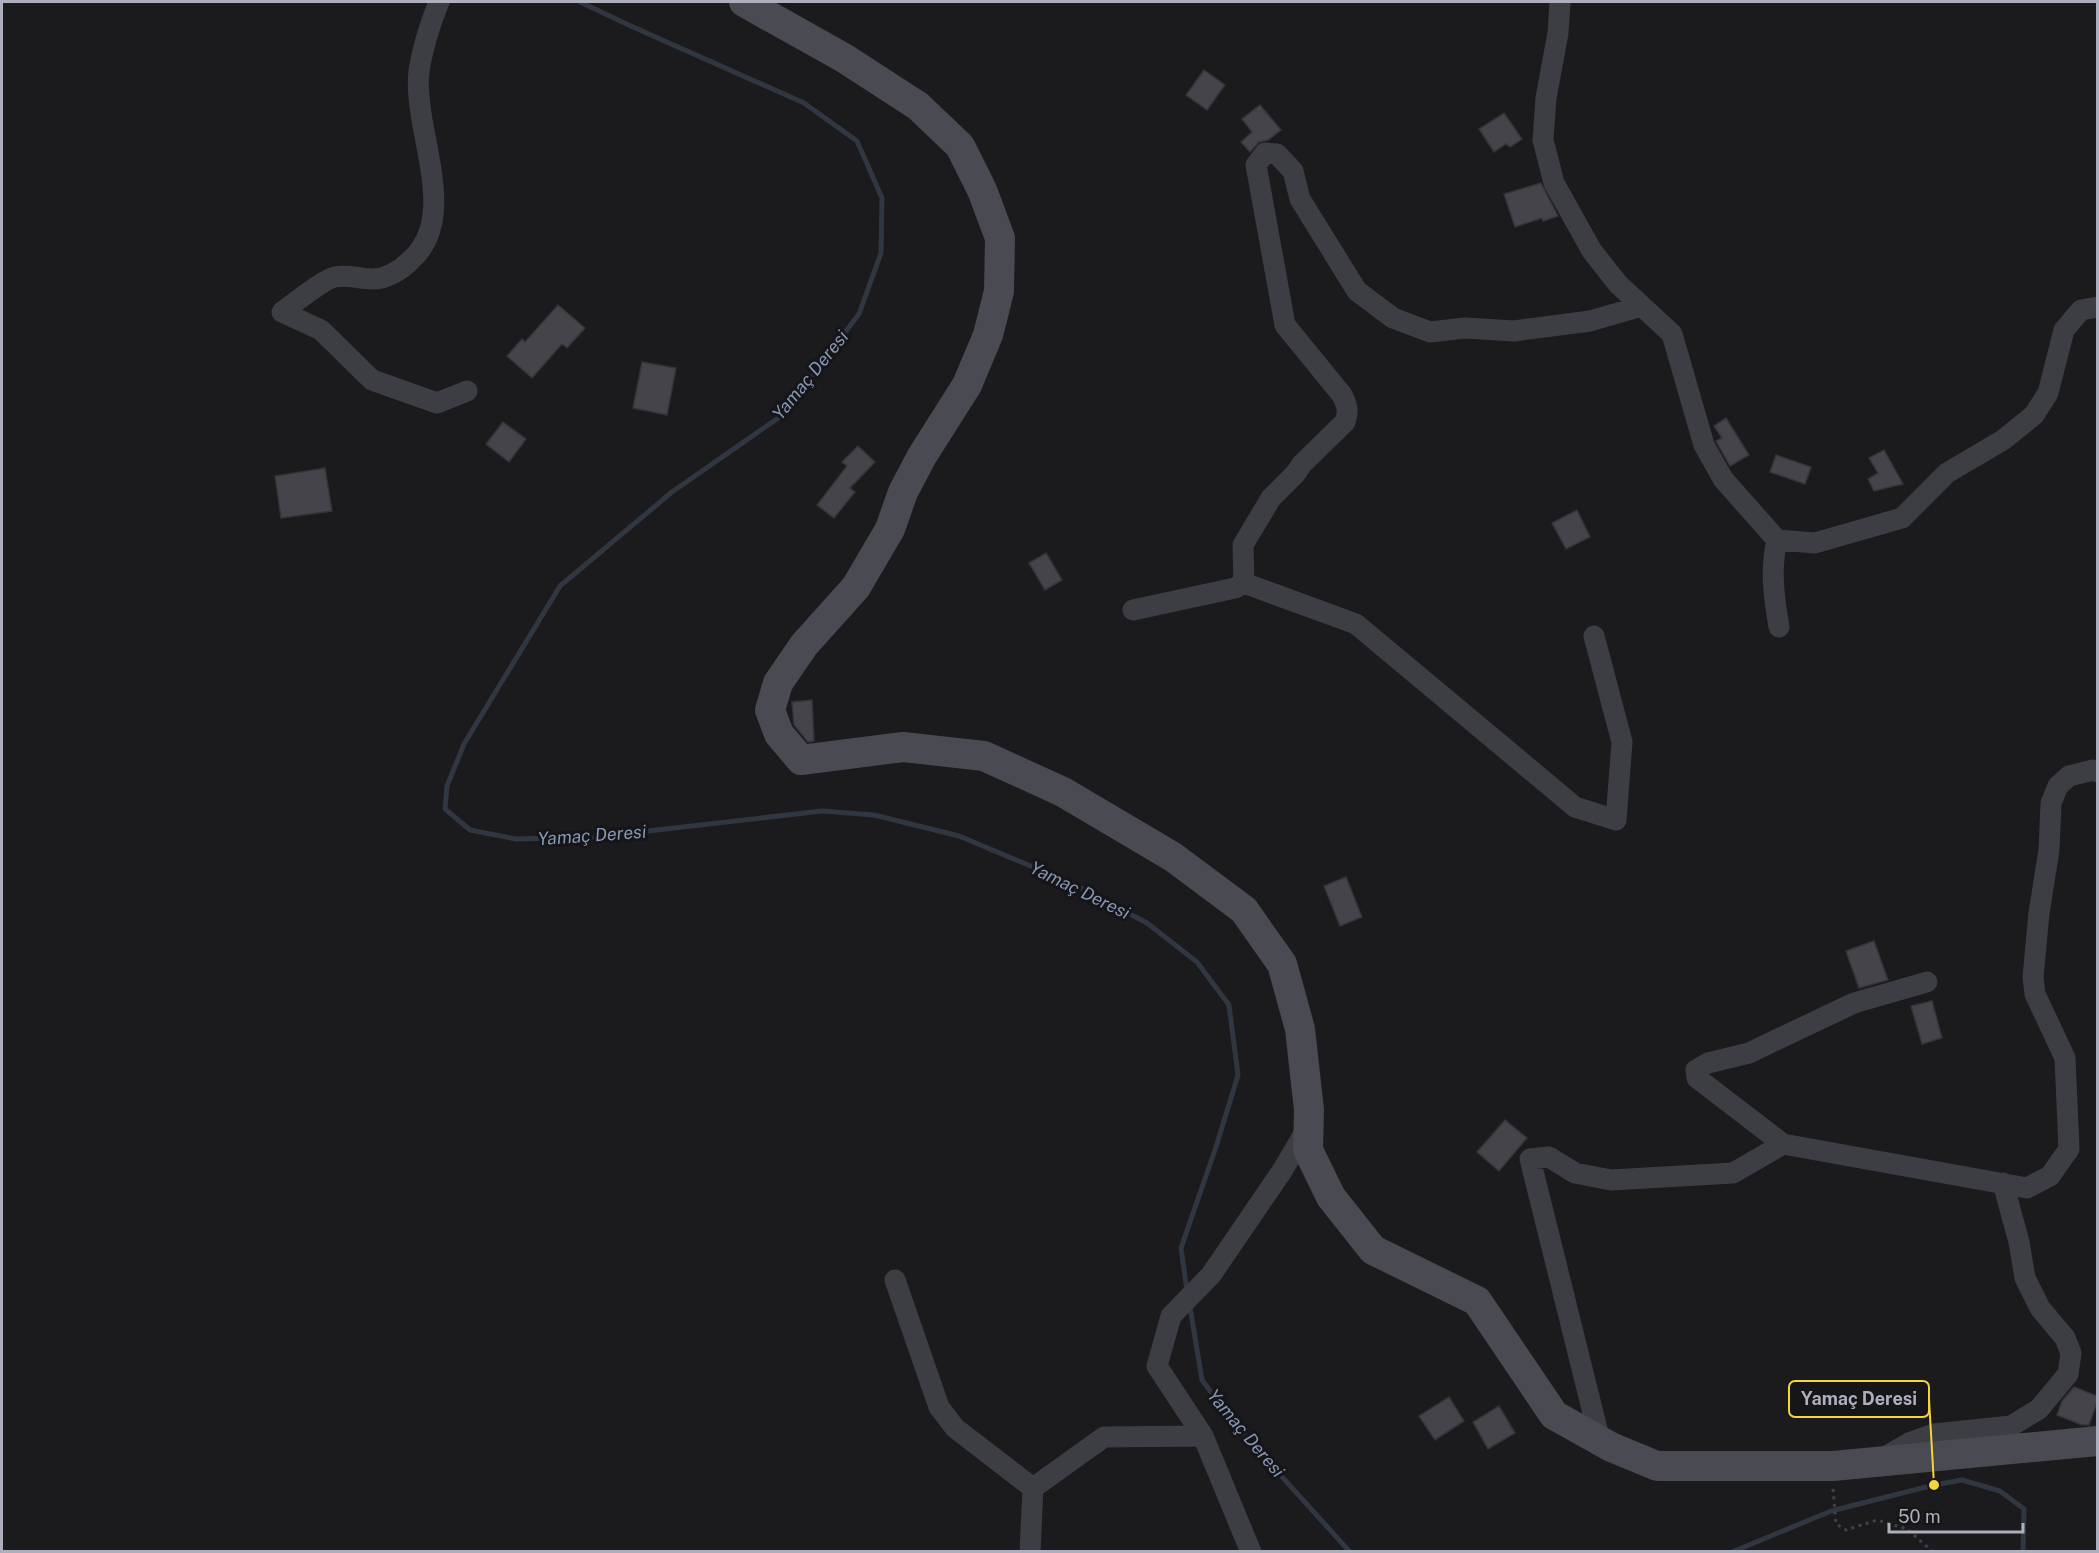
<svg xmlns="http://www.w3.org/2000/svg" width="2099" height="1553" viewBox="0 0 2099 1553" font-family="'Public Sans',sans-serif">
<rect width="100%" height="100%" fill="#1b1a1d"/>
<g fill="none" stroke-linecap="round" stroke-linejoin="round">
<path stroke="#303741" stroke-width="5" d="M 580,2 L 633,27 L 804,103 L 857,141 L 882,198 L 881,253 L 859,314 L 781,416 L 672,492 L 560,586 L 464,744 L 447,786 L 445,809 L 470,830 L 516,839 L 595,837 L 822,811 L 874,815 L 959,836 L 1069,882 L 1147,923 L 1197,962 L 1229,1005 L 1238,1075 L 1216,1147 L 1181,1248 L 1187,1291
M 1190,1307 L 1202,1380 L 1237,1427 L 1350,1552
M 1732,1552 L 1831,1511 L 1934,1485 L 1962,1480 L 2000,1491 L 2024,1509 L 2023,1552"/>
</g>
<path fill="#45444a" stroke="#353439" stroke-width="1.5" d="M 1204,70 L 1225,85 L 1207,110 L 1186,95 Z
M 1260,105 L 1281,130 L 1268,140 L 1259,142 L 1250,152 L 1241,142 L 1252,132 L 1242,119 Z
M 1504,113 L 1522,139 L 1510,147 L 1506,144 L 1494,152 L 1479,129 Z
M 1541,183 L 1558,216 L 1543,221 L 1542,218 L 1515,227 L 1504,194 Z
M 558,305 L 585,328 L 567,348 L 562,344 L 532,378 L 507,356 L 522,339 L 525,342 Z
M 642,362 L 676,368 L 667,415 L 633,408 Z
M 1726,418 L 1749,455 L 1730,466 L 1716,441 L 1722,438 L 1714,426 Z
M 503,422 L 526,439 L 509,462 L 486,444 Z
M 858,446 L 875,462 L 850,488 L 855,492 L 834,518 L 817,505 L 847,466 L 842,462 Z
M 1884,450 L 1903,484 L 1874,491 L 1868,479 L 1878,473 L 1869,458 Z
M 1776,455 L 1811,467 L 1805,484 L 1770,472 Z
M 325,468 L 332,511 L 281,518 L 275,476 Z
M 1577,510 L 1590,537 L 1566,549 L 1552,523 Z
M 1046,553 L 1062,580 L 1045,590 L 1029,563 Z
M 812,700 L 814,741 L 808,742 L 794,725 L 792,702 Z
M 1346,877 L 1362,917 L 1340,926 L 1324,886 Z
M 1874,941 L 1888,980 L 1859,988 L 1846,951 Z
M 1932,1001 L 1942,1038 L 1922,1044 L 1911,1006 Z
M 1505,1120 L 1527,1138 L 1499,1171 L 1477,1152 Z
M 2074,1387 L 2097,1396 L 2097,1402 L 2089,1425 L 2082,1425 L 2057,1415 L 2062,1401 Z
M 1449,1397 L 1464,1421 L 1435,1440 L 1419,1416 Z
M 1499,1406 L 1515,1433 L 1488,1449 L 1473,1422 Z"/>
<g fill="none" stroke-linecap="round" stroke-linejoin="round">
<path stroke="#414249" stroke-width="3" stroke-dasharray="3 4.5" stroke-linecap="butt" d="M 1833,1489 L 1836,1524 L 1846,1530 L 1877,1520 L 1907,1529 L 1933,1552"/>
<path stroke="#3d3d44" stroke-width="21" d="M 439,2 C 431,21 422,50 419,71 C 412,129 461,215 411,260 C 401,270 385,280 371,279 C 358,279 348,274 335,277 C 324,279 293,304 282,312 L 321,330 L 372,380 L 437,403 L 467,391
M 1560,2 L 1558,33 L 1546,98 L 1543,140 L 1554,183 L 1592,251 L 1618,284 L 1672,334 L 1704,445 L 1723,479 L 1777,540 L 1815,543 L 1902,518 L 1947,473 L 2003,440 L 2034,415 L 2048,393 L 2064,330 L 2081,310 L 2098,307
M 1777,540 C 1770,569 1774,598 1779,627
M 1244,583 L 1243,545 L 1271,498 L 1296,473 L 1302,464 L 1345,422 C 1349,411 1347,405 1342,395 L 1285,325 L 1256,165 L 1265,153 L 1277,154 L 1293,171 L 1300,199 L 1357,291 L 1393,318 L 1430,332 L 1465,328 L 1514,331 L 1590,321 L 1642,306
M 1244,583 L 1356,624 L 1575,807 L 1616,820 L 1622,742 L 1594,636
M 1133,610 L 1235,588 L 1244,583
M 1927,982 L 1854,1003 L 1749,1053 L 1708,1063 L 1696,1070 L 1697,1078 L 1783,1144 L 2027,1188 L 2050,1176 L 2069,1149 L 2065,1058 L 2035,994 L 2033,977 L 2039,913 L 2049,850 L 2051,803 L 2058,786 L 2069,776 L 2093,770 L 2098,772
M 895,1280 L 939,1407 L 955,1428 L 1033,1488
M 1600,1441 L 1530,1159 L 1549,1157 L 1575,1173 L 1611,1180 L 1733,1173 L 1783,1144
M 1883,1458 L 1909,1443 L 1934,1434 L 2011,1426 L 2039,1409 L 2068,1374 L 2071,1353 L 2065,1338 L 2040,1308 L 2025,1278 L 2019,1242 L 2003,1183
M 1033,1488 L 1104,1437 L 1203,1436
M 1030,1552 L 1033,1488
M 1251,1552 L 1203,1436 L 1157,1366 L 1171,1316 L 1211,1275 L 1282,1171 L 1308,1127"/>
<path stroke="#494a52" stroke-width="30" d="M 744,2 L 844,58 L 918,106 L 960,146 L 982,190 L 1000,238 L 999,291 L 988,335 L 967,385 L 922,456 L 903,492 L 890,529 L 856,587 L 804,645 L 778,683 L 770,710 L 779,734 L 801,760 L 903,747 L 984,756 L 1063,792 L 1173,857 L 1244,910 L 1282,964 L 1300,1029 L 1309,1110 L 1308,1150 L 1331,1197 L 1373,1250 L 1477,1301 L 1554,1415 L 1611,1447 L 1657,1466 L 1833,1466 L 2098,1441"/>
</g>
<g text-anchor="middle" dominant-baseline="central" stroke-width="6" stroke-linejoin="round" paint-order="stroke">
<g font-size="18" font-style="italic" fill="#8497b7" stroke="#161518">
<text transform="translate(810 375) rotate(-51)">Yamaç Deresi</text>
<text transform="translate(592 835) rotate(-4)">Yamaç Deresi</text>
<text transform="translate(1080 890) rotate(26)">Yamaç Deresi</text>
<text transform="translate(1246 1433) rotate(50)">Yamaç Deresi</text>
</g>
</g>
<path fill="none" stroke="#f5d43b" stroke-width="2" d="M1934 1485L1929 1399"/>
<circle fill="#f5d43b" stroke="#161518" stroke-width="2" cx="1934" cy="1485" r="6"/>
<rect fill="#161518" stroke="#f5d43b" stroke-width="2" x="1789" y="1381" width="140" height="36" rx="6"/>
<g font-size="18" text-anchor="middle" font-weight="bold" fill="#adafbc">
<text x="1859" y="1405">Yamaç Deresi</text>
</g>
<rect width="2099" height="1553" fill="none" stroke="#adafbc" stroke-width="6"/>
<path d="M1889 1523v9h134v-9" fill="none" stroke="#adafbc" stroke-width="3"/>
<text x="1898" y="1523" font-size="18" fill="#adafbc" stroke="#161518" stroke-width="4.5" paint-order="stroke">50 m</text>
</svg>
